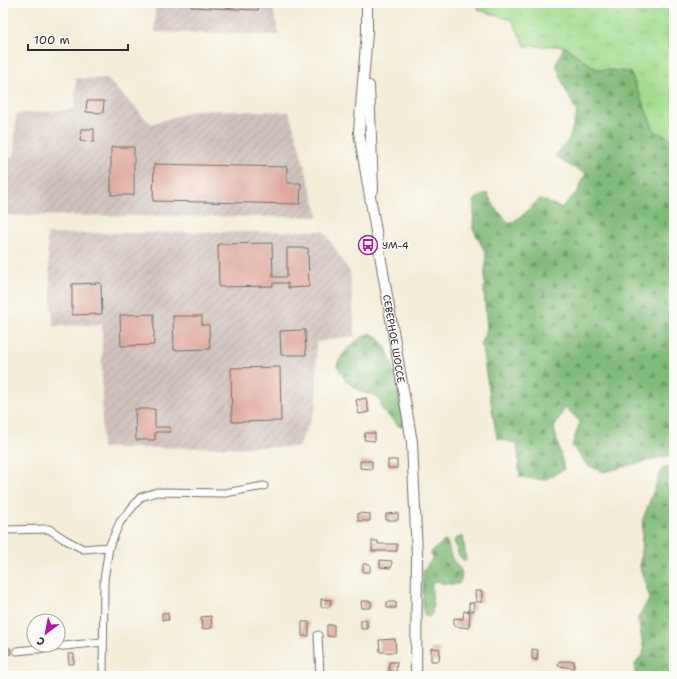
<svg xmlns="http://www.w3.org/2000/svg" width="677" height="679" viewBox="0 0 677 679" font-family="'Shantell Sans',sans-serif">
<defs>
<pattern id="industrial-furrows" width="10" height="10" patternUnits="userSpaceOnUse"><rect width="10" height="10" fill="#cfc0bb"/><path d="M-1 1l2-2M0 10L10 0M9 11l2-2" fill="none" stroke="#b2a5a1"/></pattern>
<pattern id="grass-tufts" width="24" height="20" patternUnits="userSpaceOnUse"><rect width="24" height="20" fill="#a2db8e"/><path d="M3 7l-1-3M5 7V3M7 7l1-3M15 17l-1-3M17 17v-4M19 17l1-3" fill="none" stroke="#8cbc7b"/></pattern>
<pattern id="forest-firs" width="22" height="20" patternUnits="userSpaceOnUse"><rect width="22" height="20" fill="#81bb79"/><path d="M5 1l3.5 6h-7zM16 11l3.5 6h-7z" fill="#6a9863"/></pattern>
</defs>
<rect width="100%" height="100%" fill="#fdfcf7"/>
<filter id="ink" filterUnits="userSpaceOnUse"><feTurbulence type="fractalNoise" baseFrequency=".025" numOctaves="2"/><feDisplacementMap in="SourceGraphic" scale="8" xChannelSelector="R" yChannelSelector="G"/><feConvolveMatrix kernelMatrix="1 2 1 2 8 2 1 2 1" color-interpolation-filters="sRGB"/></filter>
<filter id="wash" filterUnits="userSpaceOnUse"><feTurbulence type="fractalNoise" baseFrequency=".012" numOctaves="4" result="noise"/><feDisplacementMap in="SourceGraphic" scale="16" xChannelSelector="R" yChannelSelector="G"/><feGaussianBlur stdDeviation="0.9" result="paint"/><feColorMatrix in="noise" values="0 0 0 0 0 0 0 0 0 0 0 0 0 0 0 0 0 1.4 0 .05"/><feComposite in="paint" operator="in"/></filter>
<g filter="url(#wash)">
<rect width="100%" height="100%" fill="#f3ecd7"/>
<path fill="url(#industrial-furrows)" d="M 155,3 L 272,3 L 279,35 L 155,32 Z
M 76,78 L 107,79 L 151,124 L 196,110 L 289,112 L 319,217 L 3,215 L 3,162 L 14,156 L 16,114 L 75,109 Z
M 324,231 L 350,272 L 355,336 L 316,342 L 317,406 L 298,447 L 102,448 L 102,324 L 53,326 L 47,234 Z"/>
<path fill="url(#grass-tufts)" stroke="#66835c" d="M 476,3 L 674,3 L 674,142 L 654,130 L 630,72 L 596,69 L 563,46 L 525,46 L 512,20 L 479,10 Z"/>
<path fill="url(#forest-firs)" stroke="#567352" d="M 564,46 L 596,69 L 630,72 L 654,130 L 674,142 L 674,454 L 603,472 L 587,465 L 572,446 L 580,422 L 565,407 L 554,428 L 564,469 L 544,480 L 520,477 L 517,444 L 497,438 L 481,343 L 487,329 L 484,292 L 486,253 L 473,229 L 474,200 L 487,193 L 496,209 L 510,224 L 524,214 L 540,199 L 561,208 L 578,191 L 586,173 L 568,165 L 555,156 L 569,139 L 577,113 L 564,86 L 556,64 Z
M 370,333 C 395,342 399,400 404,423 L 401,428 L 382,410 L 380,400 L 375,395 L 362,393 L 345,380 L 337,365 C 342,352 358,338 370,333 Z
M 674,467 L 674,676 L 635,676 L 635,665 L 644,652 L 638,618 L 650,598 L 640,568 L 643,519 L 662,469 Z
M 463,536 L 466,560 L 463,560 L 458,554 L 454,542 L 455,539 Z
M 444,541 L 447,542 C 449,547 449,553 452,558 C 458,571 466,567 459,584 C 450,586 441,581 432,583 C 431,593 434,604 432,614 L 429,617 L 425,615 L 423,610 L 423,572 L 433,558 L 431,554 L 432,551 Z"/>
<g id="blocks">
<path fill="#deaa9e" d="M 192,3 L 258,3 L 258,10 L 191,7 Z
M 87,101 L 104,101 L 103,113 L 86,112 Z
M 81,129 L 94,129 L 94,142 L 80,141 Z
M 111,147 L 134,147 L 134,195 L 111,195 Z
M 154,164 L 287,167 L 287,183 L 301,183 L 300,204 L 153,201 Z
M 272,243 L 273,277 L 287,277 L 287,248 L 308,248 L 309,287 L 288,288 L 288,283 L 273,283 L 273,286 L 219,287 L 218,244 Z
M 101,283 L 102,314 L 72,315 L 72,284 Z
M 154,314 L 154,345 L 121,346 L 120,315 Z
M 173,316 L 202,316 L 202,325 L 209,325 L 210,349 L 174,350 Z
M 305,330 L 306,355 L 281,355 L 280,331 Z
M 280,367 L 281,421 L 232,422 L 231,368 Z
M 366,398 L 369,412 L 359,414 L 356,400 Z
M 135,409 L 155,409 L 155,427 L 170,427 L 170,432 L 155,432 L 155,440 L 136,440 Z
M 365,433 L 375,433 L 375,441 L 364,440 Z
M 388,460 L 397,460 L 397,468 L 388,468 Z
M 360,461 L 372,461 L 372,469 L 360,468 Z
M 358,513 L 370,514 L 370,521 L 358,521 Z
M 398,513 L 398,520 L 386,520 L 386,514 Z
M 372,541 L 378,541 L 378,544 L 397,544 L 397,551 L 372,551 Z
M 380,560 L 392,561 L 391,568 L 380,567 Z
M 363,564 L 370,564 L 370,572 L 363,572 Z
M 475,591 L 482,591 L 482,602 L 476,602 Z
M 321,599 L 331,600 L 330,607 L 321,607 Z
M 361,601 L 371,601 L 371,608 L 362,608 Z
M 387,602 L 396,602 L 396,608 L 387,608 Z
M 469,603 L 474,603 L 474,611 L 469,611 Z
M 464,611 L 470,612 L 469,628 L 454,626 L 454,618 L 463,619 Z
M 162,613 L 168,613 L 169,620 L 162,620 Z
M 211,616 L 212,628 L 202,629 L 201,617 Z
M 361,620 L 367,620 L 367,629 L 361,629 Z
M 302,622 L 309,622 L 309,636 L 302,636 Z
M 327,625 L 334,625 L 334,637 L 327,636 Z
M 395,639 L 396,652 L 380,652 L 379,640 Z
M 10,648 L 11,654 L 3,655 L 3,649 Z
M 431,648 L 440,649 L 439,661 L 431,661 Z
M 532,649 L 538,650 L 537,660 L 532,659 Z
M 68,654 L 74,654 L 74,664 L 69,664 Z
M 559,661 L 574,661 L 574,668 L 558,666 Z
M 389,662 L 397,662 L 396,672 L 389,671 Z"/>
</g>
</g>
<g filter="url(#ink)">
<use href="#blocks" fill-opacity="0" stroke="#716f67" stroke-width="1"/>
<g fill="none" stroke-linecap="round" stroke-linejoin="round">
<defs>
<path id="minor" d="M 3,530 L 49,529 L 64,539 L 83,549 L 109,547
M 318,635 L 320,676
M 17,651 L 103,642
M 103,676 L 104,580 L 109,547 L 120,522 L 141,497 L 157,492 L 225,493 L 264,486"/>
<g id="secondary">
<path id="s1" d="M 367,3 L 367,32 L 359,132 L 412,442 L 417,555 L 416,676"/>
<path d="M 369,86 L 373,190"/>
</g>
</defs>
<use href="#minor" stroke="#716f67" stroke-width="9"/>
<use href="#secondary" stroke="#716f67" stroke-width="12"/>
<use href="#minor" stroke="#fff" stroke-width="7"/>
<use href="#secondary" stroke="#fff" stroke-width="10"/>
</g>
</g>
<defs>
<symbol id="bus-ring" viewBox="-11 -11 22 22"><circle r="9.5" fill="#fdfcf7" stroke="#b5179e" stroke-width="1.5"/><path d="M-5-6H5V4H4V6H2V4H-2V6H-4V4H-5ZM-3.5-4V0h7V-4ZM-3.5 1.2v1.5H-2V1.2ZM2 1.2v1.5H3.5V1.2Z" fill="#b5179e"/></symbol>
</defs>
<g fill-rule="evenodd">
<use href="#bus-ring" x="357" y="234" width="22" height="22"/>
</g>
<g text-anchor="middle" dominant-baseline="central" stroke-width="3.5" stroke-linejoin="round" paint-order="stroke">
<g font-size="10" fill="#2b2b2b" stroke="#fdfcf7" text-anchor="start">
<text x="382" y="245">УМ-4</text>
</g>
<g font-size="10" fill="#2b2b2b" stroke="#fdfcf7">
<text stroke="none"><textPath href="#s1" startOffset="339">СЕВЕРНОЕ ШОССЕ</textPath></text>
</g>
</g>
<rect width="677" height="679" fill="none" stroke="#fdfcf7" stroke-width="16"/>
<g transform="translate(46 633) rotate(212)"><circle r="19" fill="#fdfcf7" stroke="#a9a8a5"/>
<path d="M0-3L7 15L0 10L-7 15Z" fill="#b5179e"/>
<text y="-6" font-size="11" font-weight="bold" text-anchor="middle" fill="#2b2b2b">С</text>
</g>
<path d="M28 44v6h100v-6" fill="none" stroke="#2b2b2b" stroke-width="2"/>
<text x="34" y="44" font-size="12" fill="#2b2b2b" stroke="#fdfcf7" stroke-width="3" paint-order="stroke">100 m</text>
</svg>
